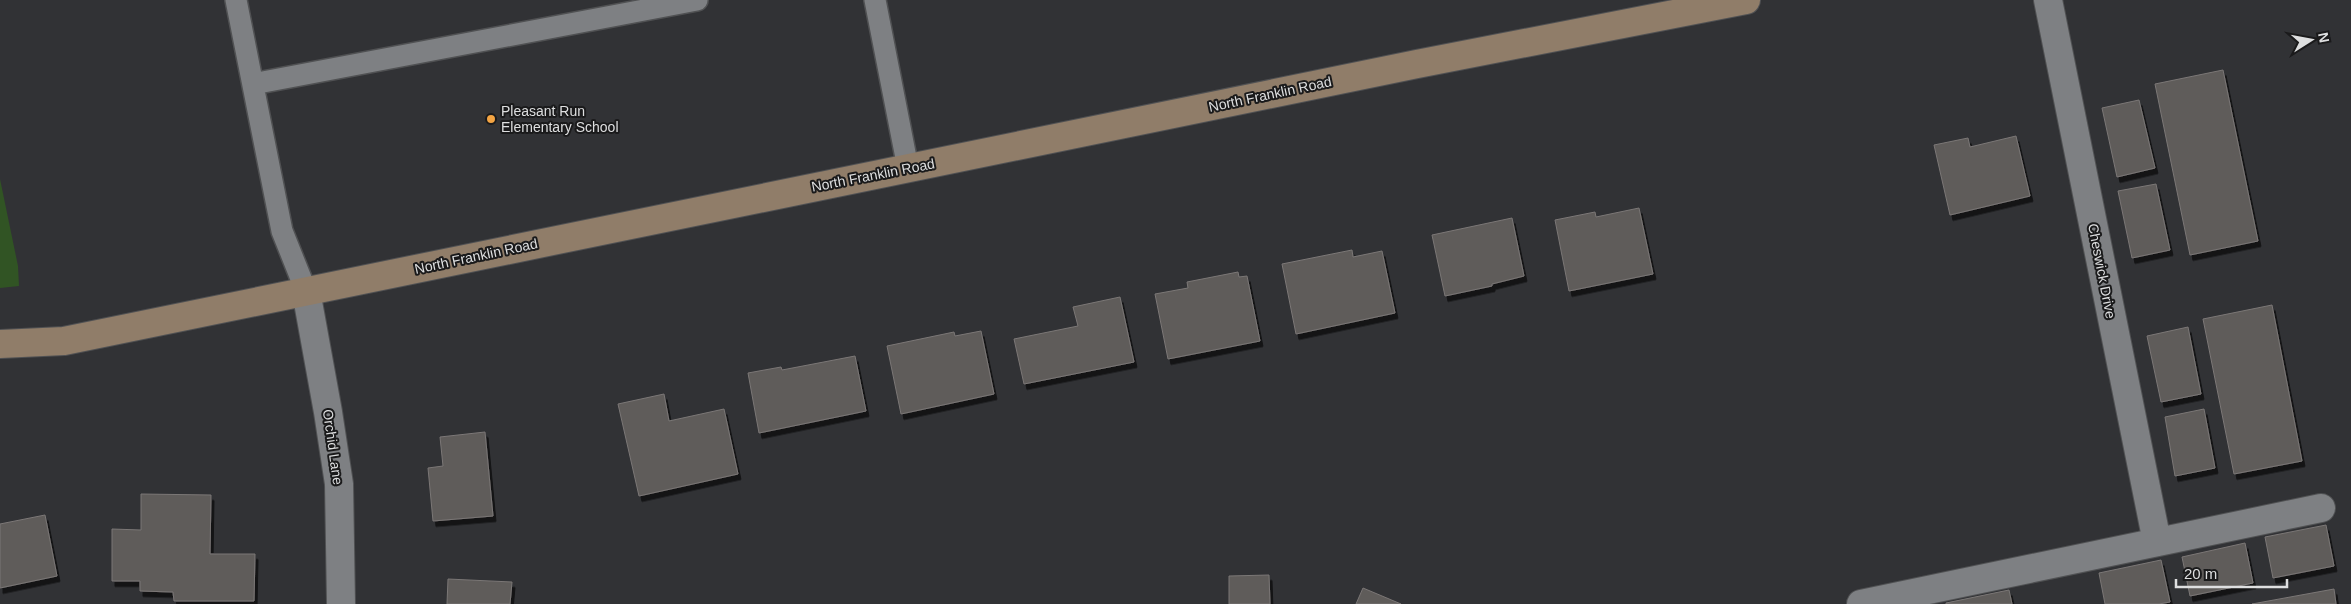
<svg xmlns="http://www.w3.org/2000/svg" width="2351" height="604" viewBox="0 0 2351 604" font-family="Helvetica,sans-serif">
<defs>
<filter id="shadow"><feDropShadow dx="3" dy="5.5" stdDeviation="0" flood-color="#0009"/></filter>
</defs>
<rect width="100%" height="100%" fill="#313235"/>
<path fill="#315424" d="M 0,179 L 18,266 L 19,286 L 0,288 Z"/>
<path fill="#5f5c5a" stroke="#7b7776" filter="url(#shadow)" d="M 2223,70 L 2258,241 L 2190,255 L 2155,84 Z
M 2139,100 L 2155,168 L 2117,177 L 2102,108 Z
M 2016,136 L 2030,196 L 1950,215 L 1934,145 L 1968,138 L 1970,147 Z
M 2156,184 L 2170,250 L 2132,258 L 2118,191 Z
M 1639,208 L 1653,274 L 1569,291 L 1555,220 L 1595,212 L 1596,217 Z
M 1512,218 L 1524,276 L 1492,284 L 1492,286 L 1445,296 L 1432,235 Z
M 1352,250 L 1353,257 L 1382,251 L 1395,313 L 1296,334 L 1282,264 Z
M 1238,272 L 1239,277 L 1247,276 L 1260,341 L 1168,359 L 1155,294 L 1188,288 L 1187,282 Z
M 1120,297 L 1134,362 L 1024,384 L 1014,339 L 1078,326 L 1073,307 Z
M 2272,305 L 2302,461 L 2234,474 L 2203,319 Z
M 2188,327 L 2201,394 L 2161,402 L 2147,336 Z
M 981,331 L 994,394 L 901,414 L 887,346 L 954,332 L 955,336 Z
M 855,356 L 866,411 L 759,433 L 748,373 L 781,367 L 782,370 Z
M 664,394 L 669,421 L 724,409 L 738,474 L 639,496 L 618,404 Z
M 2204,409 L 2215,468 L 2175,476 L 2165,417 Z
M 485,432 L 493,516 L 433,521 L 428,468 L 443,466 L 440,437 Z
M 141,494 L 211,495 L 210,554 L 255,554 L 254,601 L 174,601 L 173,592 L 140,591 L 140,581 L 112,581 L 112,529 L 141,530 Z
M 45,515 L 57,576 L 0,588 L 0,524 Z
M 2326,525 L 2334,566 L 2273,578 L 2265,537 Z
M 2245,543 L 2253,583 L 2190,596 L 2182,557 Z
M 2161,560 L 2170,602 L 2159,604 L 2105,604 L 2099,573 Z
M 1269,575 L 1270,604 L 1229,604 L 1229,576 Z
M 448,579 L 512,582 L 510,604 L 447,604 Z
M 1363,588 L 1401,604 L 1356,604 Z
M 2334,589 L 2336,604 L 2252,604 Z
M 2009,590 L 2012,604 L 1946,604 L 1946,603 Z"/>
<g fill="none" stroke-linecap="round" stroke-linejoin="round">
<defs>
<path id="lane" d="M 236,0 L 282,231 L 306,291
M 875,0 L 908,168
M 253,84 L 697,0"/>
<path id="street" d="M 2048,0 L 2157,542
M 306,291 L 328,412 L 339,484 L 341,604
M 1861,604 L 2321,508"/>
<path id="secondary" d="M 0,344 L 64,341 L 1417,64 L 1746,0"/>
</defs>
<use href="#lane" stroke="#505153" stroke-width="24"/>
<use href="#street" stroke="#505153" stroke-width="30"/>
<use href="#secondary" stroke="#505153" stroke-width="30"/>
<use href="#lane" stroke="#7e8083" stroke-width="21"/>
<use href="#street" stroke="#7e8083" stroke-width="28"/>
<use href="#secondary" stroke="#907d69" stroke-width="28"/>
</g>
<circle fill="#f3a443" stroke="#1a1a1b" stroke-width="2" cx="491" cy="119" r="5"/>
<g text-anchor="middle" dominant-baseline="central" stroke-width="4" stroke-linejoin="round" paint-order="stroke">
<g font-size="14" fill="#dedfe0" stroke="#1a1a1b">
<text transform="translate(1270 94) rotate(-12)">North Franklin Road</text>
<text transform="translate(873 175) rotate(-11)">North Franklin Road</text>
<text transform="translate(476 256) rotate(-12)">North Franklin Road</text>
<text transform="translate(2102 271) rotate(79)">Cheswick Drive</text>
<text transform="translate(333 447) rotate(82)">Orchid Lane</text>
</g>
<g font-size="14" fill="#dedfe0" stroke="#1a1a1b" text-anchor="start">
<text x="501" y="111">Pleasant Run<tspan x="501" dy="16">Elementary School</tspan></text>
</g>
</g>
<g transform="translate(2311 40) rotate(79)" stroke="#1a1a1b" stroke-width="4" paint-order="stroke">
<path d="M0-4L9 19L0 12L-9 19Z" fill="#dedfe0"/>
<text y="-8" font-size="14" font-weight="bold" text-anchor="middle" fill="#dedfe0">N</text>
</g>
<path d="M2176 579v8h111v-8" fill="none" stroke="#dedfe0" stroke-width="2.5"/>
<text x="2184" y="579" font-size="15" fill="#dedfe0" stroke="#1a1a1b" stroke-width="4" paint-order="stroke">20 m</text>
</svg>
